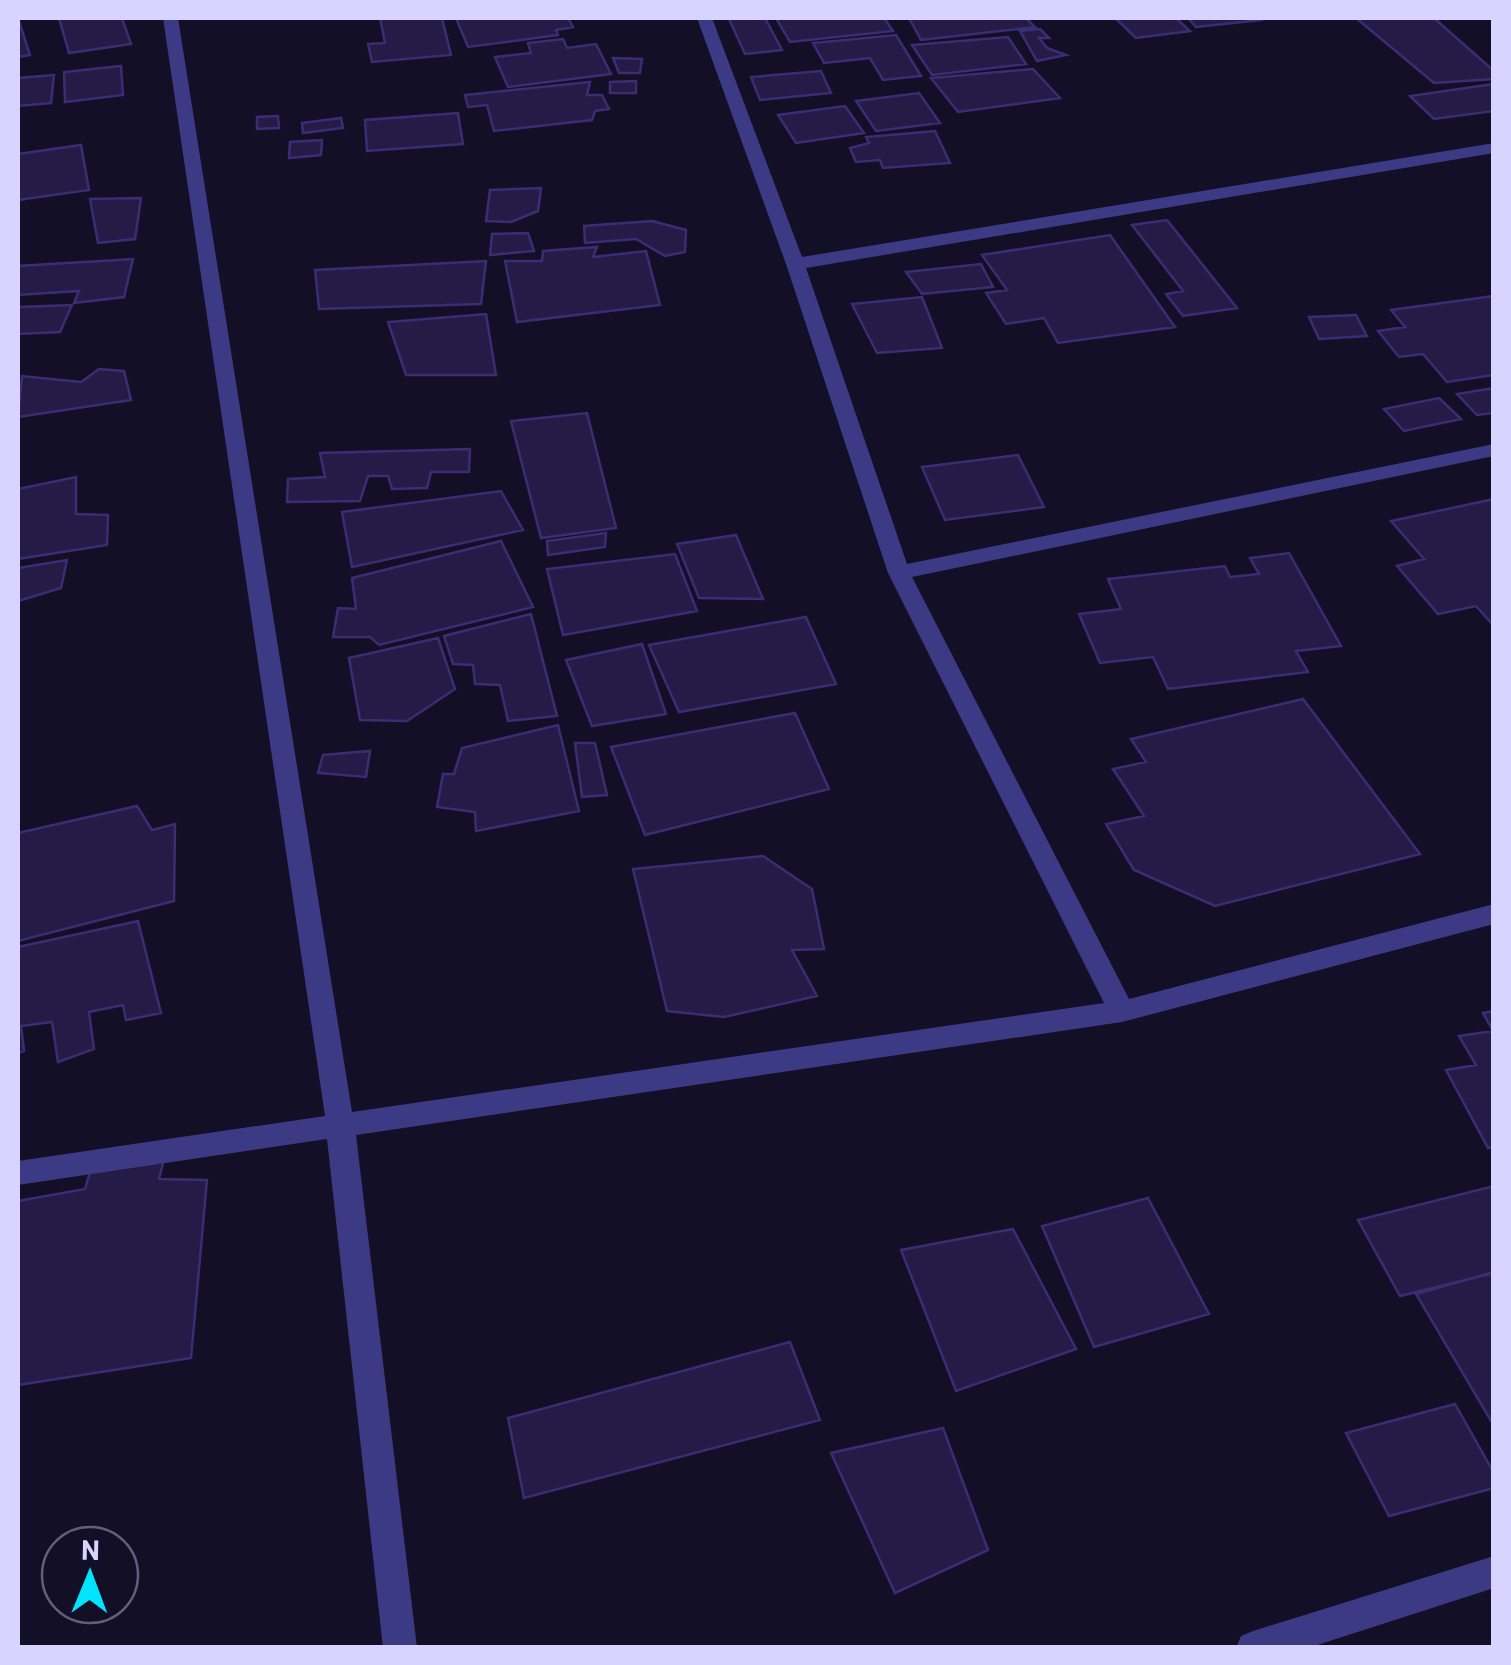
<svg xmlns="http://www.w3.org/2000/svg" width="1511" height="1665" viewBox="0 0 1511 1665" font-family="Barlow,sans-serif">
<rect width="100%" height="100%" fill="#130f26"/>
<path fill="#241b47" stroke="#3b2d73" stroke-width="2.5" d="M 18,18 L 30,55 L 18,57 Z
M 59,18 L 122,18 L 131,44 L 69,53 Z
M 380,18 L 442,18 L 451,55 L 372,62 L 368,44 L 385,43 Z
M 456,18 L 568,18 L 573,27 L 556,30 L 558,35 L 468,47 Z
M 765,18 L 782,50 L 745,54 L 729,19 Z
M 776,18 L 884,18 L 893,31 L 790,42 Z
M 909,18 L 1026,18 L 1035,27 L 921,40 Z
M 1115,18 L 1176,18 L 1190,31 L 1136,38 Z
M 1188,18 L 1259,18 L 1261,20 L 1196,27 Z
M 1356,18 L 1434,18 L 1494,71 L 1494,79 L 1434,83 Z
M 1040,29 L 1049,38 L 1039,38 L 1047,48 L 1066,55 L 1037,61 L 1020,31 Z
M 896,35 L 921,76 L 883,80 L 870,58 L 824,63 L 813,43 Z
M 1008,37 L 1026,64 L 932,75 L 912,45 Z
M 563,39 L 567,48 L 596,44 L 611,74 L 508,87 L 495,57 L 531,53 L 528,43 Z
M 613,58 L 642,59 L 640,73 L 619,73 Z
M 121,66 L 123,95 L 65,102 L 64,72 Z
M 1033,69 L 1060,98 L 958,112 L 931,78 Z
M 821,71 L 831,93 L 760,100 L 751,77 Z
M 54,75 L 51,103 L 18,106 L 18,78 Z
M 636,81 L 636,93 L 610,93 L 610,82 Z
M 590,82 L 587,95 L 602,95 L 609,109 L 595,111 L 592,120 L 494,131 L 487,105 L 468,107 L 465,95 Z
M 1494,84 L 1494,111 L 1434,119 L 1410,96 Z
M 919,93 L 940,123 L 876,131 L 856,101 Z
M 845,106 L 864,133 L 796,143 L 778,115 Z
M 458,113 L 463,144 L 367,151 L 365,120 Z
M 278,116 L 279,128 L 257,129 L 257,117 Z
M 341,118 L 343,128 L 303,133 L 302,123 Z
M 935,131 L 950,163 L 883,168 L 880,160 L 856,162 L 850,148 L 869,143 L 866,137 Z
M 322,140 L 321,155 L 289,158 L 290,142 Z
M 81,145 L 89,190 L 18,200 L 18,154 Z
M 541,188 L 538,211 L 511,222 L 486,221 L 490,190 Z
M 141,198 L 135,239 L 98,243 L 90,199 Z
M 1167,220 L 1237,308 L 1183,316 L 1166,294 L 1183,291 L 1132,225 Z
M 652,221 L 686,230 L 685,252 L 665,256 L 636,239 L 585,243 L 584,226 Z
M 528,233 L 534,251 L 490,255 L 492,234 Z
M 1110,235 L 1175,327 L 1058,343 L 1044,318 L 1006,324 L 986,293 L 1007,290 L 982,255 Z
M 597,247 L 593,257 L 646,251 L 660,305 L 517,322 L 505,261 L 542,261 L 543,251 Z
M 133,259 L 124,297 L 74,303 L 79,291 L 18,295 L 18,266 Z
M 486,261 L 481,304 L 319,309 L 315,270 Z
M 981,264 L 993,287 L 922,294 L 906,272 Z
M 1494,296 L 1494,375 L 1447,382 L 1423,354 L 1399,357 L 1378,331 L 1405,327 L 1391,310 Z
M 922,297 L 942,348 L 877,353 L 852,304 Z
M 72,305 L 60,332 L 18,334 L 18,307 Z
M 486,314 L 496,375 L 406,375 L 388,322 Z
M 1356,315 L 1367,336 L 1319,339 L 1309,317 Z
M 99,369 L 124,371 L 131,400 L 18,417 L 22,376 L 81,382 Z
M 1494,388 L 1494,413 L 1477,415 L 1457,394 Z
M 1439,398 L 1461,419 L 1404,431 L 1384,409 Z
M 587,413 L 616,528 L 541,538 L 511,421 Z
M 470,449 L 469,472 L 431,472 L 427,488 L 392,489 L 388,476 L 368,476 L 360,501 L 287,502 L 288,479 L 325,477 L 320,453 Z
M 1018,455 L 1044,507 L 945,520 L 922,467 Z
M 76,477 L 76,514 L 108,515 L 107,545 L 18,559 L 18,489 Z
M 501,491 L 523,530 L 352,567 L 342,512 Z
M 1494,499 L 1494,626 L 1476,606 L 1438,614 L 1397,566 L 1424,559 L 1391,521 Z
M 606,533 L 605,547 L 548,555 L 547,541 Z
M 736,535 L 763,599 L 699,598 L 677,544 Z
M 501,541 L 533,607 L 379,645 L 370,637 L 333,637 L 338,608 L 356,609 L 352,578 Z
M 1289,553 L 1341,646 L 1296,651 L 1308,672 L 1168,689 L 1153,657 L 1100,663 L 1079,614 L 1121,609 L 1108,579 L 1225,566 L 1230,577 L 1259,574 L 1250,558 Z
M 675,554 L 697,611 L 563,635 L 547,569 Z
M 67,560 L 61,588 L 18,601 L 18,568 Z
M 531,614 L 557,716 L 508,721 L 500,685 L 475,684 L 473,665 L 453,664 L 444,636 Z
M 806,617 L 836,684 L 679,712 L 649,645 Z
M 438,638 L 455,689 L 407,721 L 360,720 L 349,658 Z
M 642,644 L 666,714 L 592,726 L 566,660 Z
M 1303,699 L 1420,854 L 1215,906 L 1134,870 L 1106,824 L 1144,816 L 1113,769 L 1146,762 L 1131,739 Z
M 795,713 L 829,789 L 645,835 L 611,747 Z
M 558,725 L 579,811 L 476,831 L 475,812 L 437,807 L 443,774 L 454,774 L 462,748 Z
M 575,743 L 595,743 L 607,795 L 582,797 Z
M 370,751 L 366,777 L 318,773 L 323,755 Z
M 137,806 L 152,830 L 175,824 L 174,901 L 18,941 L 18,833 Z
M 763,856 L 812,889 L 824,949 L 792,950 L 817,996 L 724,1017 L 667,1011 L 633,869 Z
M 138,921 L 161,1013 L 126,1020 L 123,1005 L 89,1012 L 94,1049 L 58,1062 L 52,1022 L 21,1026 L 24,1051 L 18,1053 L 18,947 Z
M 1494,1011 L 1494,1147 L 1488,1148 L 1446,1070 L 1476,1065 L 1459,1036 L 1493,1031 L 1483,1013 Z
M 164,1159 L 159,1179 L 207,1180 L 191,1358 L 18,1385 L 18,1201 L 85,1189 L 91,1169 Z
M 1494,1186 L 1494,1273 L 1400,1296 L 1358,1220 Z
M 1148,1198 L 1209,1314 L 1094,1347 L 1042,1226 Z
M 1013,1229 L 1076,1349 L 956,1391 L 901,1250 Z
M 1494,1272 L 1494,1426 L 1416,1294 Z
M 790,1342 L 820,1420 L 524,1498 L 508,1418 Z
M 1455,1404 L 1494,1473 L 1494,1488 L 1389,1516 L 1346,1433 Z
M 943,1428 L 988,1550 L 895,1593 L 831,1453 Z"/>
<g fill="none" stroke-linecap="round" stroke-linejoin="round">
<path fill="#3d3a85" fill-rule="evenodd" d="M 163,18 L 178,18 L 352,1112 L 1104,1003 L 888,573 L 786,264 L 697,18 L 712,18 L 802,257 L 1494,143 L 1494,153 L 806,268 L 907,564 L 1494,444 L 1494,456 L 912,577 L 1129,999 L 1494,904 L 1494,924 L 1122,1022 L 356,1135 L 417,1648 L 383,1648 L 327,1139 L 18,1185 L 18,1161 L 325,1116 Z
M 1494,1556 L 1494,1588 L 1308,1648 L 1236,1648 L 1241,1636 L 1253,1631 Z"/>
</g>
<rect width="1511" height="1665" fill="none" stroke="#d9d4ff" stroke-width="40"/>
<g transform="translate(90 1575) rotate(1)"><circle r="48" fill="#130f26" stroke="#625e7d" stroke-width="2.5"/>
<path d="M0-8L18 38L0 25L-18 38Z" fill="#00e5ff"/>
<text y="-15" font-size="28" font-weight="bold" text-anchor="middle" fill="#d9d4ff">N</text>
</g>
</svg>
